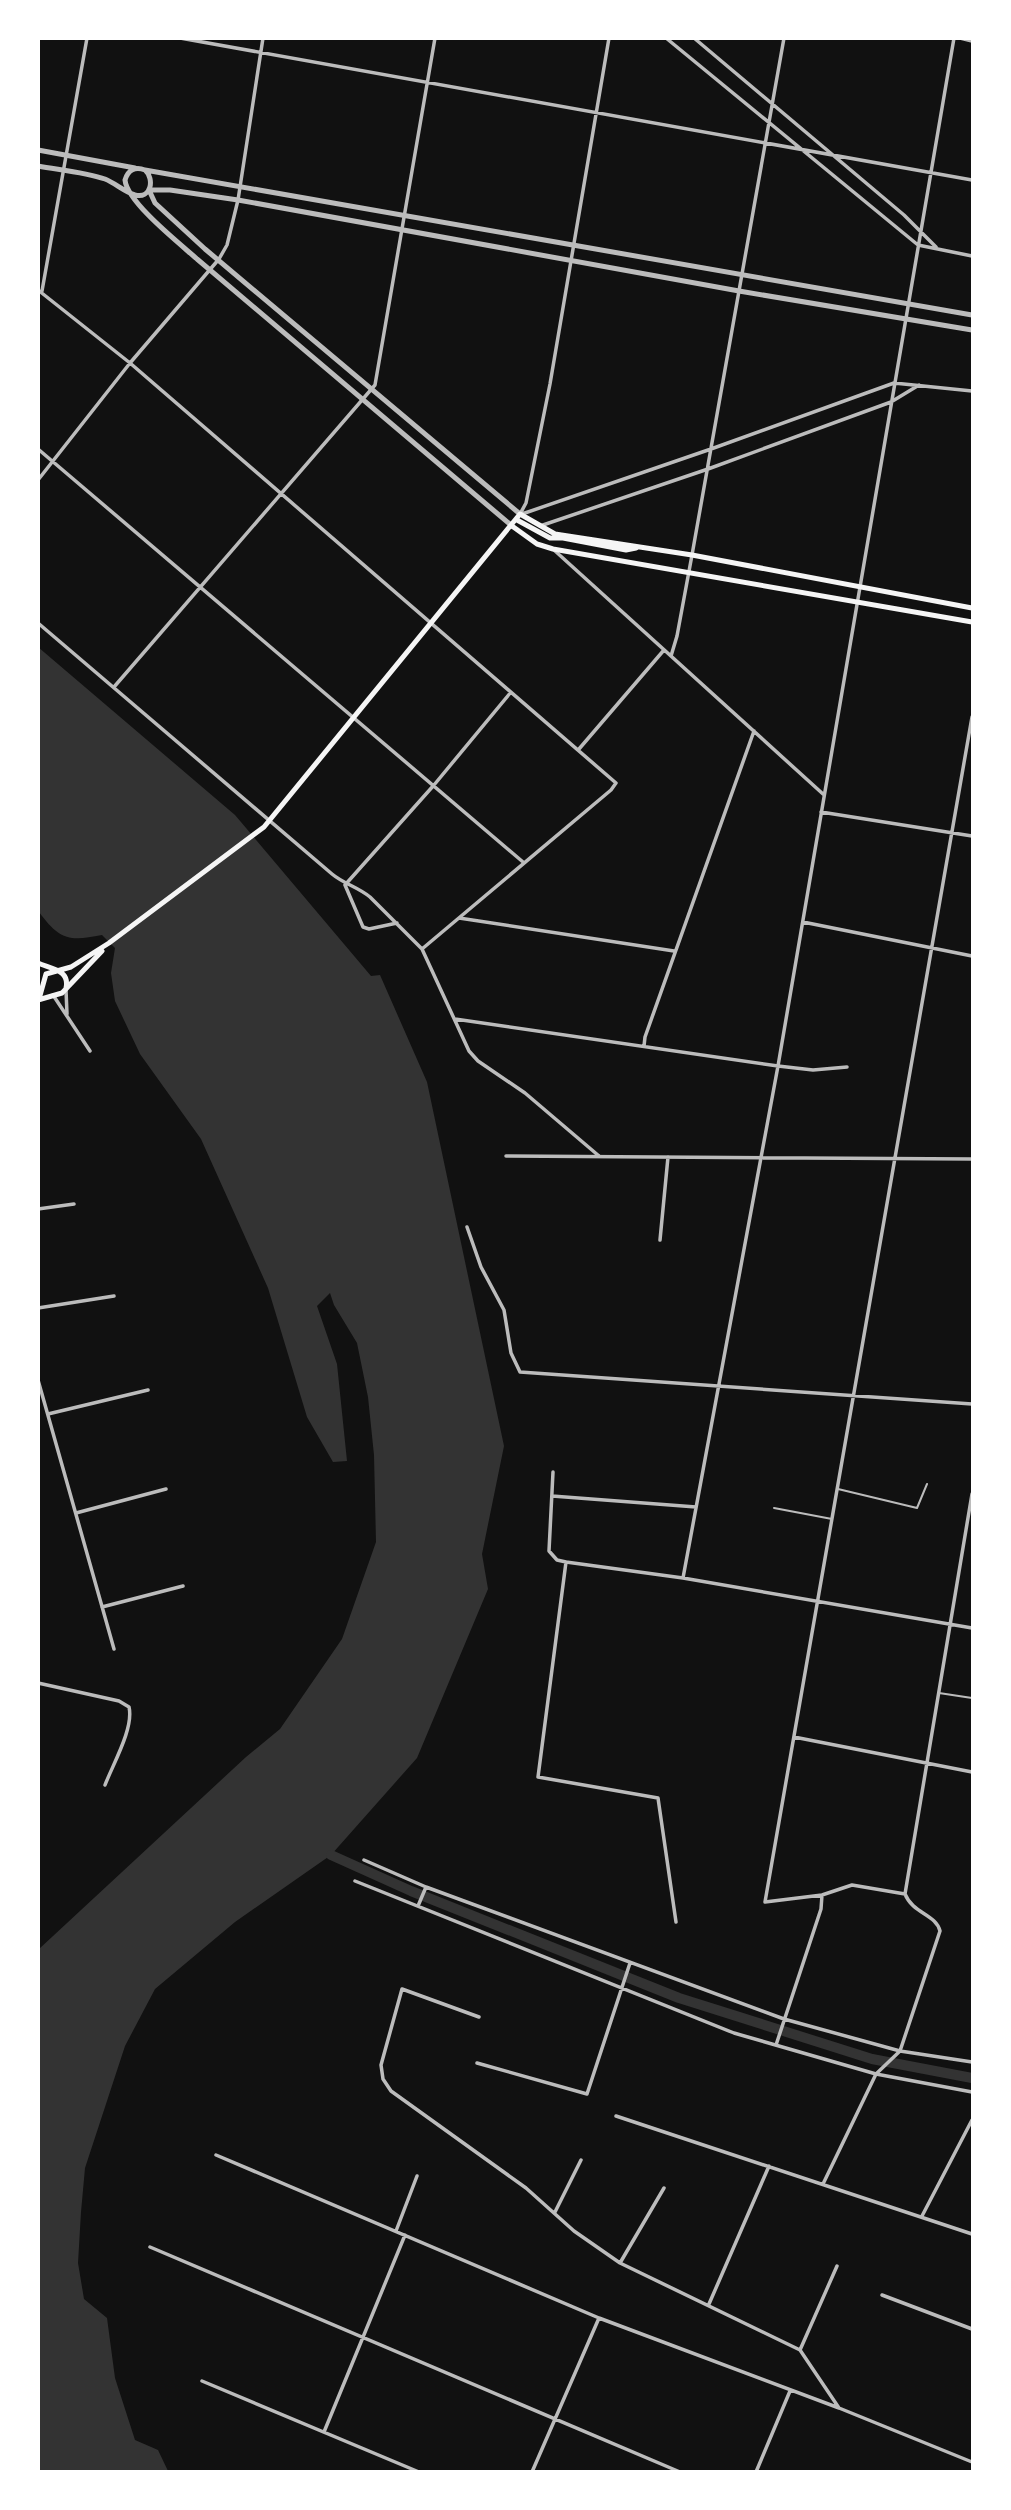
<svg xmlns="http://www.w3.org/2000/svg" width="1011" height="2510" viewBox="0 0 1011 2510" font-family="Georgia,serif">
<rect width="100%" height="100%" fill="#111"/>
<path fill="#333" d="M 38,647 L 235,815 L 371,976 L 380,975 L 427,1082 L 504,1446 L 482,1554 L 488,1589 L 417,1758 L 331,1855 L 235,1922 L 155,1989 L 125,2046 L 85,2168 L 81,2212 L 78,2263 L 84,2299 L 107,2318 L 115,2378 L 135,2440 L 158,2450 L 168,2471 L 39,2471 L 39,1949 L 246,1757 L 280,1729 L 342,1639 L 376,1542 L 374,1455 L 368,1397 L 357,1343 L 334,1305 L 330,1293 L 317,1306 L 337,1364 L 347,1461 L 333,1462 L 307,1417 L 268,1288 L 201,1139 L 140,1054 L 115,1001 L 111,973 L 115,948 L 102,935 C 68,942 59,939 39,912 Z"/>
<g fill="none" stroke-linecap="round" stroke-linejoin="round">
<path stroke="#333" stroke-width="10" d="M 331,1855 L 411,1891 L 679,1998 L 872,2059 L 972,2078"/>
<path stroke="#bcbcbc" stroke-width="2" d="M 838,1489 L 917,1508 L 927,1484
M 774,1508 L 832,1519
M 939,1693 L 972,1698"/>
<path stroke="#bcbcbc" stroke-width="3.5" d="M 180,38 L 972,180
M 666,38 L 918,245 L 972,256
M 694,38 L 904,215 L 936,247
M 960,38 L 972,41
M 38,290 L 130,363 L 616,783 L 611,790 L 422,949
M 42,291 L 87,38
M 38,449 L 523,862
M 38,480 L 130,363 L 219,259 L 227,245 L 238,200 L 263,38
M 520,514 L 526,503 L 550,384 L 609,38
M 522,514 L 711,449 L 894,383 L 972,391
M 540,526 L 708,469 L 891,402 L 919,385
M 554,550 L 823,794
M 38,623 L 332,874 C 344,884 358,887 370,897 L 422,949 L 469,1051 L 478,1061 L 525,1093 L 599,1156
M 671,656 L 677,636 L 692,555 L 784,38
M 114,687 L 375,385 L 435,38
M 579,749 L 664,650
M 821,812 L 972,836
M 345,885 L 434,785 L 511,692
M 345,885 L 363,927 L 369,929 L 397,923
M 459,918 L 674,951
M 803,922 L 972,956
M 66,990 L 67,1014
M 53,995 L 90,1051
M 455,1019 L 778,1066 L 813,1070 L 847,1067
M 644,1046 L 645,1037 L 754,731
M 506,1156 L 972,1159
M 38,1209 L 74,1204
M 467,1227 L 481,1267 L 504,1310 L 511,1353 L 520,1372 L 972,1404
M 660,1240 L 668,1157
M 38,1308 L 114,1296
M 38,1380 L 114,1649
M 48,1414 L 148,1390
M 553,1472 L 549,1551 L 557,1560 L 566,1562 L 538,1777 L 658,1798 L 676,1922
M 552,1496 L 696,1507
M 76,1513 L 166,1489
M 566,1562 L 683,1578 L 972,1628
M 683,1578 L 778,1066 L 954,38
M 102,1607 L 183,1586
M 38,1683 L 119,1701 L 129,1707 C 134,1728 113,1764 105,1785
M 794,1737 L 972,1772
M 364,1860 L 426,1887 L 784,2019 L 900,2051 L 972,2062
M 355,1881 L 734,2033 L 876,2074 L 972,2092
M 905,1894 L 972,1494
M 418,1906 L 426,1887
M 479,2017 L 402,1989 L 381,2065 L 383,2079 L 391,2091 L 526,2188 L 574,2231 L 620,2263 L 800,2350 L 839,2408
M 776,2045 L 821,1909 L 822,1895
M 477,2063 L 587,2094 L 630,1963
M 616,2116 L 972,2234
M 216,2155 L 599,2318 L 839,2408 L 972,2462
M 823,2184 L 876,2074 L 900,2051 L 940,1931 C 936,1914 913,1914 905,1894 L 852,1885 L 822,1895 L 765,1902 L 972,717
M 555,2212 L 581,2160
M 922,2216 L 972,2120
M 396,2231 L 417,2176
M 150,2247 L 680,2472
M 620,2263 L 664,2188
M 882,2295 L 972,2329
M 709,2304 L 769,2166
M 800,2350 L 837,2266
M 202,2381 L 419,2472
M 324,2432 L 405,2235
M 532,2472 L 599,2318
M 756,2472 L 790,2391"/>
<path stroke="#bcbcbc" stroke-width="5" d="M 38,150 L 135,168
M 38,166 C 60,170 84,172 105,179 C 115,183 125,192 135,195 C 151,199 155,179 145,170 C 135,166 128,170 125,180 C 127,202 179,243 197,259 L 512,526
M 145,170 L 972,315
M 520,514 L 205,249 L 155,203 L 149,190 L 170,190 L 238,200 L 739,291 L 972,330"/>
<path stroke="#f5f5f5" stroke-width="5" d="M 517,520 L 550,538 L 563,538 L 626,550 L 636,548
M 512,526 L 537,544 L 553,549 L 972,622
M 38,963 C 52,969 70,970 66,988
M 39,999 L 46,974 L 71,967 L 109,943 L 264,827 L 520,514 L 555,534 L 692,555 L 972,608
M 38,1000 L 62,993 L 102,951"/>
</g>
<rect width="1011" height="2510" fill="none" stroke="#ffffff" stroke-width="80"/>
</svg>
